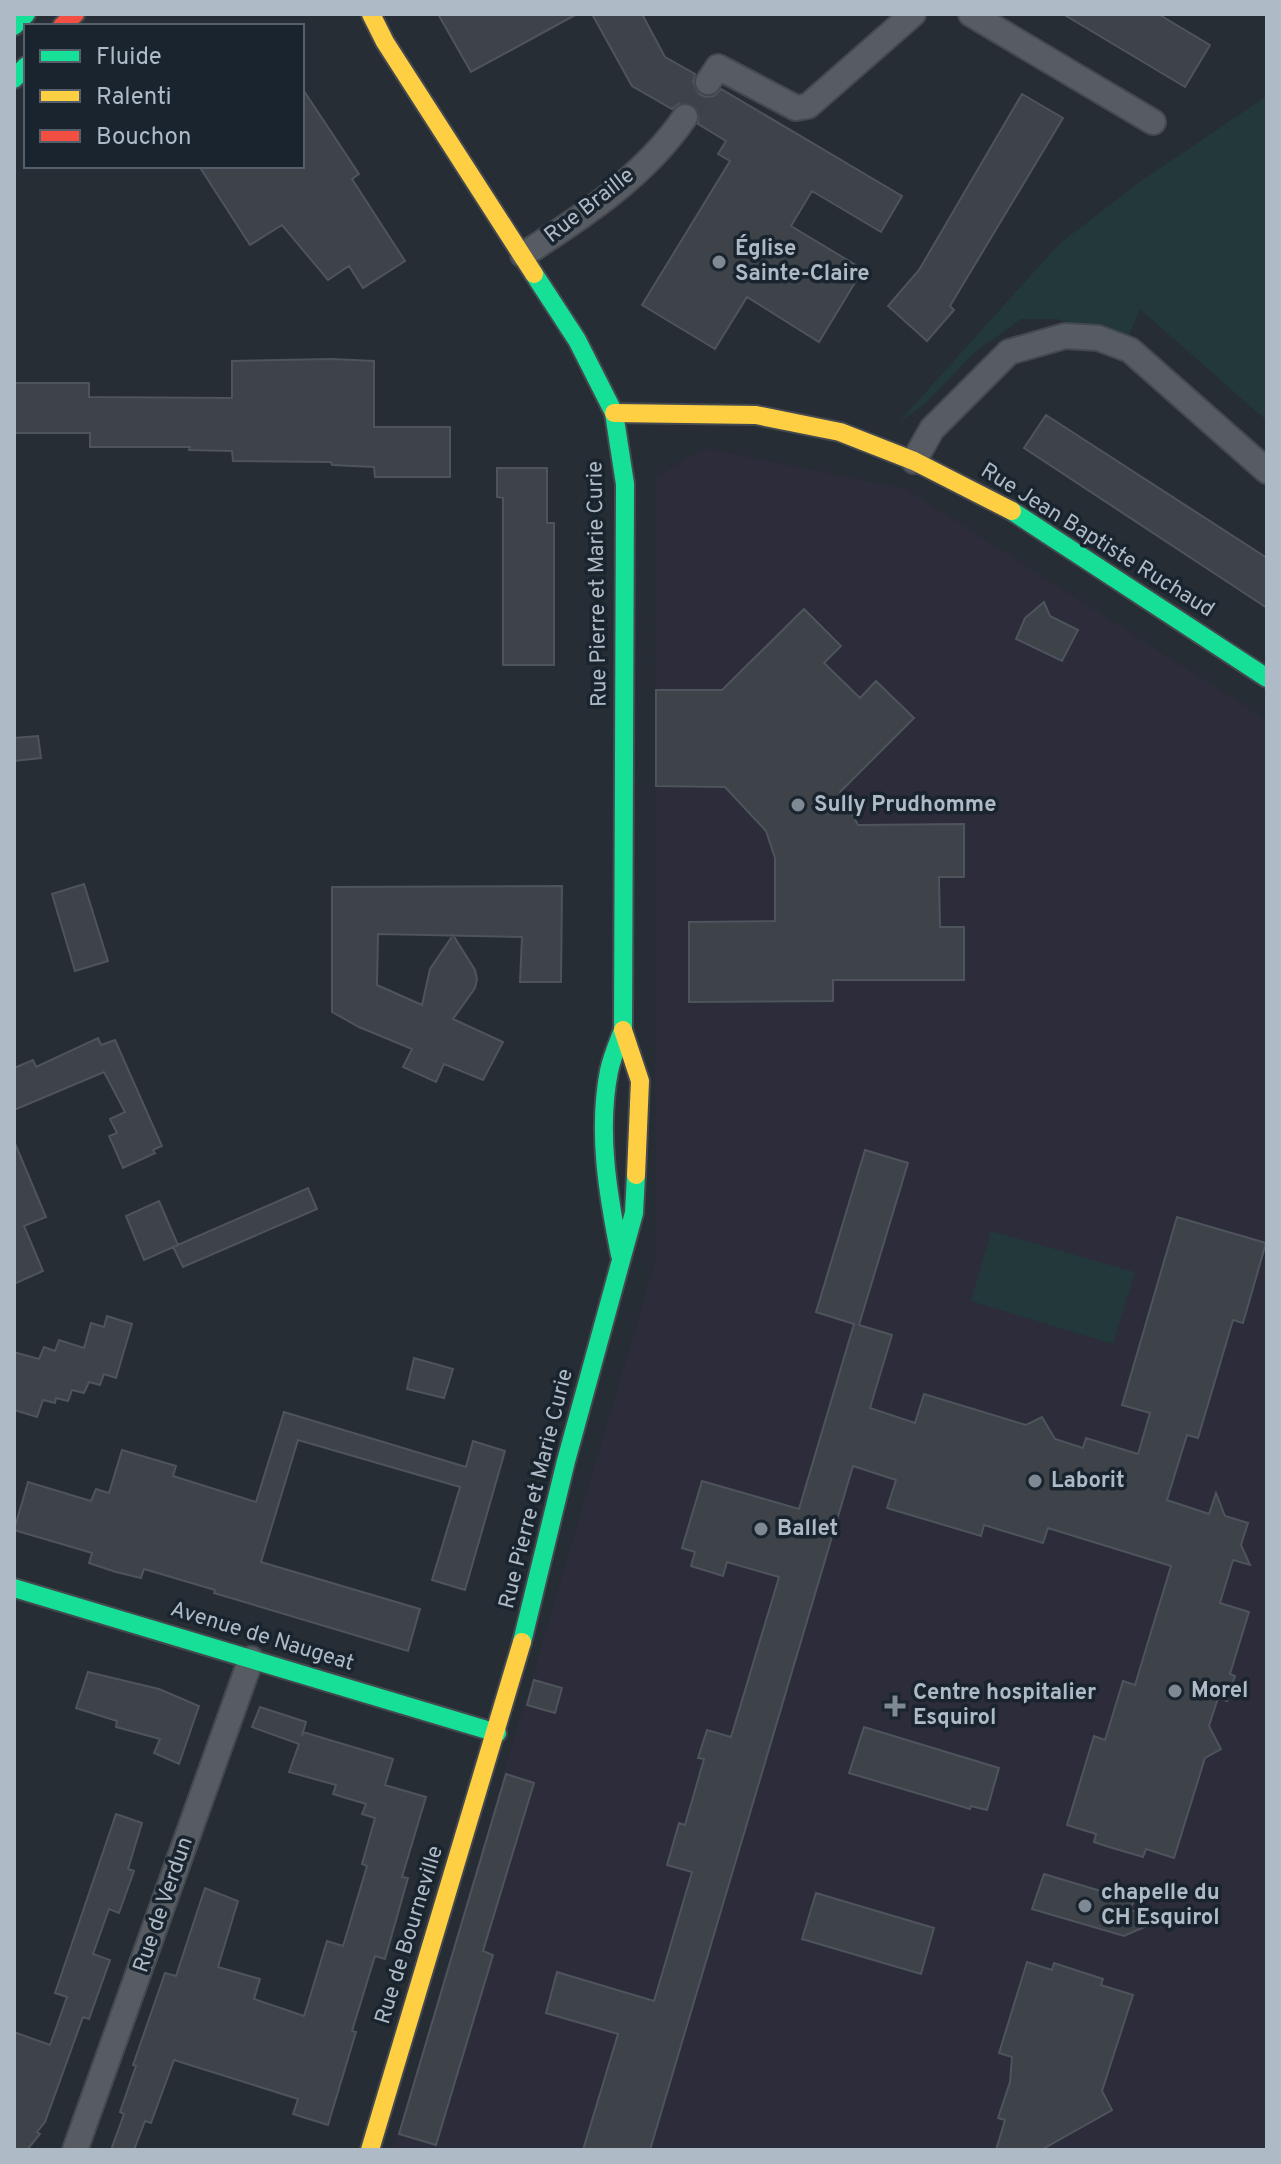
<svg xmlns="http://www.w3.org/2000/svg" width="1281" height="2164" viewBox="0 0 1281 2164" font-family="Overpass,sans-serif">
<rect width="100%" height="100%" fill="#262d34"/>
<path fill="#2c2c3a" d="M 706,448 L 906,489 L 1267,720 L 1267,2150 L 392,2150 L 655,1262 L 656,477 Z"/>
<path fill="#23383a" d="M 1267,96 L 1267,421 L 1140,309 L 1129,335 L 1056,319 L 1021,319 L 974,353 L 925,404 L 897,424 L 1059,244 L 1141,181 Z
M 991,1231 L 1135,1272 L 1113,1344 L 971,1301 Z"/>
<path fill="#3d4349" stroke="#4e545c" stroke-width="2" d="M 438,14 L 577,14 L 471,72 Z
M 592,14 L 642,14 L 665,57 L 695,74 L 693,82 L 699,94 L 706,97 L 714,96 L 721,89 L 902,196 L 881,232 L 812,191 L 791,226 L 859,267 L 859,276 L 819,342 L 747,297 L 715,349 L 642,305 L 730,161 L 718,154 L 726,141 L 698,124 L 699,112 L 695,106 L 688,102 L 680,103 L 672,109 L 632,86 Z
M 1063,14 L 1158,14 L 1210,45 L 1185,87 Z
M 302,88 L 359,174 L 352,179 L 405,261 L 363,288 L 349,266 L 328,280 L 282,225 L 250,245 L 199,166 L 302,166 Z
M 1022,94 L 1063,118 L 950,306 L 954,310 L 927,341 L 888,306 L 919,270 Z
M 331,359 L 374,361 L 374,427 L 450,427 L 450,477 L 375,477 L 374,467 L 332,465 L 331,462 L 233,461 L 232,451 L 189,450 L 190,447 L 90,447 L 90,433 L 14,433 L 14,383 L 89,383 L 89,397 L 232,398 L 232,361 Z
M 1046,415 L 1267,558 L 1267,608 L 1024,448 Z
M 497,468 L 547,468 L 547,523 L 554,523 L 554,665 L 503,665 L 503,498 L 497,497 Z
M 1044,602 L 1050,616 L 1078,630 L 1062,661 L 1016,639 L 1025,618 Z
M 804,609 L 841,646 L 824,663 L 860,698 L 876,681 L 914,718 L 840,792 L 858,825 L 964,824 L 964,877 L 939,877 L 940,927 L 964,927 L 964,980 L 833,980 L 833,1001 L 689,1002 L 689,922 L 775,921 L 775,858 L 766,831 L 725,787 L 656,786 L 656,690 L 722,690 Z
M 38,736 L 41,758 L 14,761 L 14,738 Z
M 84,884 L 108,961 L 75,971 L 52,894 Z
M 562,886 L 561,982 L 520,982 L 522,937 L 378,934 L 377,985 L 422,1005 L 430,969 L 453,935 L 475,970 L 477,979 L 475,988 L 453,1019 L 503,1042 L 483,1080 L 444,1064 L 436,1082 L 403,1067 L 412,1049 L 359,1027 L 332,1012 L 332,887 Z
M 98,1038 L 101,1045 L 115,1040 L 162,1146 L 153,1150 L 155,1153 L 123,1168 L 109,1136 L 117,1133 L 110,1119 L 125,1112 L 104,1072 L 14,1110 L 14,1068 L 33,1060 L 36,1067 Z
M 14,1141 L 46,1217 L 24,1226 L 43,1271 L 14,1284 Z
M 865,1150 L 908,1163 L 859,1325 L 892,1335 L 870,1408 L 915,1423 L 924,1394 L 1026,1425 L 1042,1417 L 1055,1439 L 1083,1448 L 1086,1438 L 1138,1454 L 1150,1413 L 1122,1405 L 1177,1217 L 1266,1243 L 1243,1323 L 1233,1320 L 1198,1438 L 1187,1435 L 1167,1500 L 1209,1514 L 1216,1493 L 1225,1516 L 1248,1523 L 1241,1545 L 1250,1565 L 1233,1560 L 1220,1603 L 1249,1612 L 1230,1674 L 1235,1676 L 1227,1701 L 1218,1698 L 1209,1726 L 1221,1749 L 1205,1758 L 1174,1858 L 1146,1849 L 1143,1857 L 1109,1847 L 1094,1842 L 1096,1834 L 1067,1825 L 1094,1736 L 1105,1740 L 1123,1681 L 1135,1685 L 1171,1566 L 1048,1528 L 1043,1543 L 984,1525 L 981,1536 L 887,1508 L 896,1480 L 853,1466 L 650,2150 L 583,2150 L 618,2034 L 546,2013 L 557,1972 L 654,2001 L 692,1872 L 667,1865 L 679,1823 L 685,1825 L 704,1759 L 698,1758 L 707,1730 L 731,1737 L 779,1577 L 727,1562 L 723,1576 L 691,1566 L 695,1552 L 682,1548 L 702,1481 L 799,1509 L 854,1324 L 816,1312 Z
M 308,1188 L 317,1209 L 183,1267 L 173,1247 Z
M 159,1201 L 178,1245 L 144,1260 L 126,1216 Z
M 107,1316 L 132,1324 L 116,1378 L 104,1374 L 100,1385 L 89,1382 L 84,1393 L 72,1390 L 68,1401 L 56,1398 L 55,1403 L 43,1400 L 37,1417 L 14,1410 L 14,1352 L 39,1359 L 44,1347 L 55,1351 L 59,1340 L 84,1348 L 91,1323 L 104,1327 Z
M 414,1358 L 453,1369 L 444,1398 L 407,1389 Z
M 284,1412 L 466,1467 L 473,1441 L 505,1451 L 465,1590 L 432,1580 L 460,1487 L 298,1440 L 261,1562 L 420,1609 L 408,1651 L 214,1593 L 215,1590 L 144,1569 L 141,1578 L 116,1572 L 89,1563 L 92,1553 L 14,1530 L 28,1482 L 91,1501 L 96,1489 L 109,1493 L 122,1450 L 176,1466 L 173,1476 L 256,1502 Z
M 88,1672 L 159,1689 L 199,1706 L 179,1764 L 154,1753 L 160,1739 L 116,1727 L 117,1721 L 76,1708 Z
M 534,1680 L 562,1688 L 555,1713 L 527,1705 Z
M 260,1707 L 306,1722 L 302,1736 L 303,1732 L 393,1759 L 385,1785 L 426,1797 L 402,1877 L 408,1878 L 385,1959 L 375,1956 L 352,2031 L 356,2032 L 328,2125 L 293,2114 L 298,2099 L 174,2060 L 151,2123 L 145,2121 L 134,2150 L 111,2150 L 124,2114 L 120,2112 L 136,2066 L 133,2065 L 165,1973 L 176,1976 L 205,1888 L 238,1901 L 218,1967 L 260,1979 L 254,1999 L 304,2016 L 327,1941 L 343,1946 L 367,1866 L 362,1864 L 375,1818 L 362,1814 L 366,1804 L 333,1794 L 336,1785 L 289,1772 L 299,1744 L 252,1727 Z
M 864,1727 L 999,1768 L 987,1810 L 971,1806 L 970,1809 L 849,1773 Z
M 506,1774 L 534,1783 L 483,1951 L 493,1955 L 436,2145 L 399,2134 Z
M 116,1814 L 142,1823 L 128,1869 L 134,1871 L 119,1913 L 109,1909 L 93,1954 L 110,1960 L 89,2019 L 83,2017 L 45,2122 L 37,2132 L 40,2134 L 27,2150 L 14,2150 L 14,2032 L 50,2045 L 67,1997 L 55,1993 Z
M 1044,1874 L 1134,1901 L 1130,1910 L 1163,1919 L 1124,1936 L 1032,1909 Z
M 816,1893 L 934,1928 L 921,1974 L 802,1939 Z
M 1027,1962 L 1052,1970 L 1054,1963 L 1103,1979 L 1101,1985 L 1133,1995 L 1102,2091 L 1112,2110 L 1041,2150 L 996,2150 L 1005,2120 L 998,2118 L 1010,2082 L 1012,2057 L 999,2053 Z"/>
<g fill="none" stroke-linecap="round" stroke-linejoin="round">
<path stroke="#3b424a" stroke-width="24" stroke-dasharray="24 12" stroke-linecap="butt" d="M 685,117 L 708,82"/>
<defs>
<path id="street" d="M 971,14 L 1153,122
M 708,82 L 718,67 L 796,108 L 808,106 L 913,14
M 523,255 C 582,217 645,176 685,117
M 914,461 L 932,429 L 1009,352 L 1065,336 L 1098,338 L 1130,350 L 1267,471
M 75,2150 L 251,1659"/>
<path id="fast" d="M 14,26 L 26,14
M 14,79 L 26,66
M 534,274 L 577,340 L 614,413 L 625,484 L 623,1030 C 618,1043 612,1057 609,1071 C 597,1132 608,1195 620,1255
M 1012,511 L 1267,678
M 14,1588 L 497,1733
M 522,1642 L 566,1461 L 634,1213 L 636,1175"/>
<path id="slow" d="M 371,14 L 385,42 L 534,274
M 614,413 L 756,415 L 840,432 L 914,461 L 1012,511
M 623,1030 L 640,1081 L 636,1175
M 370,2150 L 522,1642"/>
<path id="jam" d="M 62,26 L 75,14"/>
</defs>
<use href="#street" stroke="#44494f" stroke-width="28"/>
<use href="#fast" stroke="#44494f" stroke-width="22"/>
<use href="#slow" stroke="#44494f" stroke-width="22"/>
<use href="#jam" stroke="#44494f" stroke-width="22"/>
<use href="#street" stroke="#565c62" stroke-width="24"/>
<use href="#fast" stroke="#16e098" stroke-width="18"/>
<use href="#slow" stroke="#ffcf43" stroke-width="18"/>
<use href="#jam" stroke="#f24e42" stroke-width="18"/>
</g>
<g fill="#7f8994" stroke="#1a242f" stroke-width="3">
<circle cx="719" cy="262" r="8"/>
<circle cx="798" cy="805" r="8"/>
<circle cx="1035" cy="1481" r="8"/>
<circle cx="761" cy="1529" r="8"/>
<circle cx="1175" cy="1691" r="8"/>
<path d="M891 1694h8v8h8v8h-8v8h-8v-8h-8v-8h8z"/>
<circle cx="1085" cy="1906" r="8"/>
</g>
<g text-anchor="middle" dominant-baseline="central" stroke-width="7" stroke-linejoin="round" paint-order="stroke">
<g font-size="22" fill="#afbac7" stroke="#1a242f">
<text transform="translate(590 206) rotate(-38)">Rue Braille</text>
<text transform="translate(1097 541) rotate(32)">Rue Jean Baptiste Ruchaud</text>
<text transform="translate(598 584) rotate(-91)">Rue Pierre et Marie Curie</text>
<text transform="translate(537 1489) rotate(-76)">Rue Pierre et Marie Curie</text>
<text transform="translate(262 1637) rotate(17)">Avenue de Naugeat</text>
<text transform="translate(164 1905) rotate(-71)">Rue de Verdun</text>
<text transform="translate(410 1935) rotate(-73)">Rue de Bourneville</text>
</g>
<g font-size="22" font-weight="bold" fill="#afbac7" stroke="#1a242f" text-anchor="start">
<text x="735" y="249">Église<tspan x="735" dy="25">Sainte-Claire</tspan></text>
<text x="814" y="805">Sully Prudhomme</text>
<text x="1051" y="1481">Laborit</text>
<text x="777" y="1529">Ballet</text>
<text x="1191" y="1691">Morel</text>
<text x="913" y="1693">Centre hospitalier<tspan x="913" dy="25">Esquirol</tspan></text>
<text x="1101" y="1893">chapelle du<tspan x="1101" dy="25">CH Esquirol</tspan></text>
</g>
</g>
<rect width="1281" height="2164" fill="none" stroke="#afbac7" stroke-width="32"/>
<rect x="24" y="24" width="280" height="144" fill="#1a242f" stroke="#56606c" stroke-width="2"/>
<rect x="40" y="50" width="40" height="12" fill="#16e098" stroke="#56606c" stroke-width="2"/>
<text x="96" y="64" font-size="24" fill="#afbac7">Fluide</text>
<rect x="40" y="90" width="40" height="12" fill="#ffcf43" stroke="#56606c" stroke-width="2"/>
<text x="96" y="104" font-size="24" fill="#afbac7">Ralenti</text>
<rect x="40" y="130" width="40" height="12" fill="#f24e42" stroke="#56606c" stroke-width="2"/>
<text x="96" y="144" font-size="24" fill="#afbac7">Bouchon</text>
</svg>
